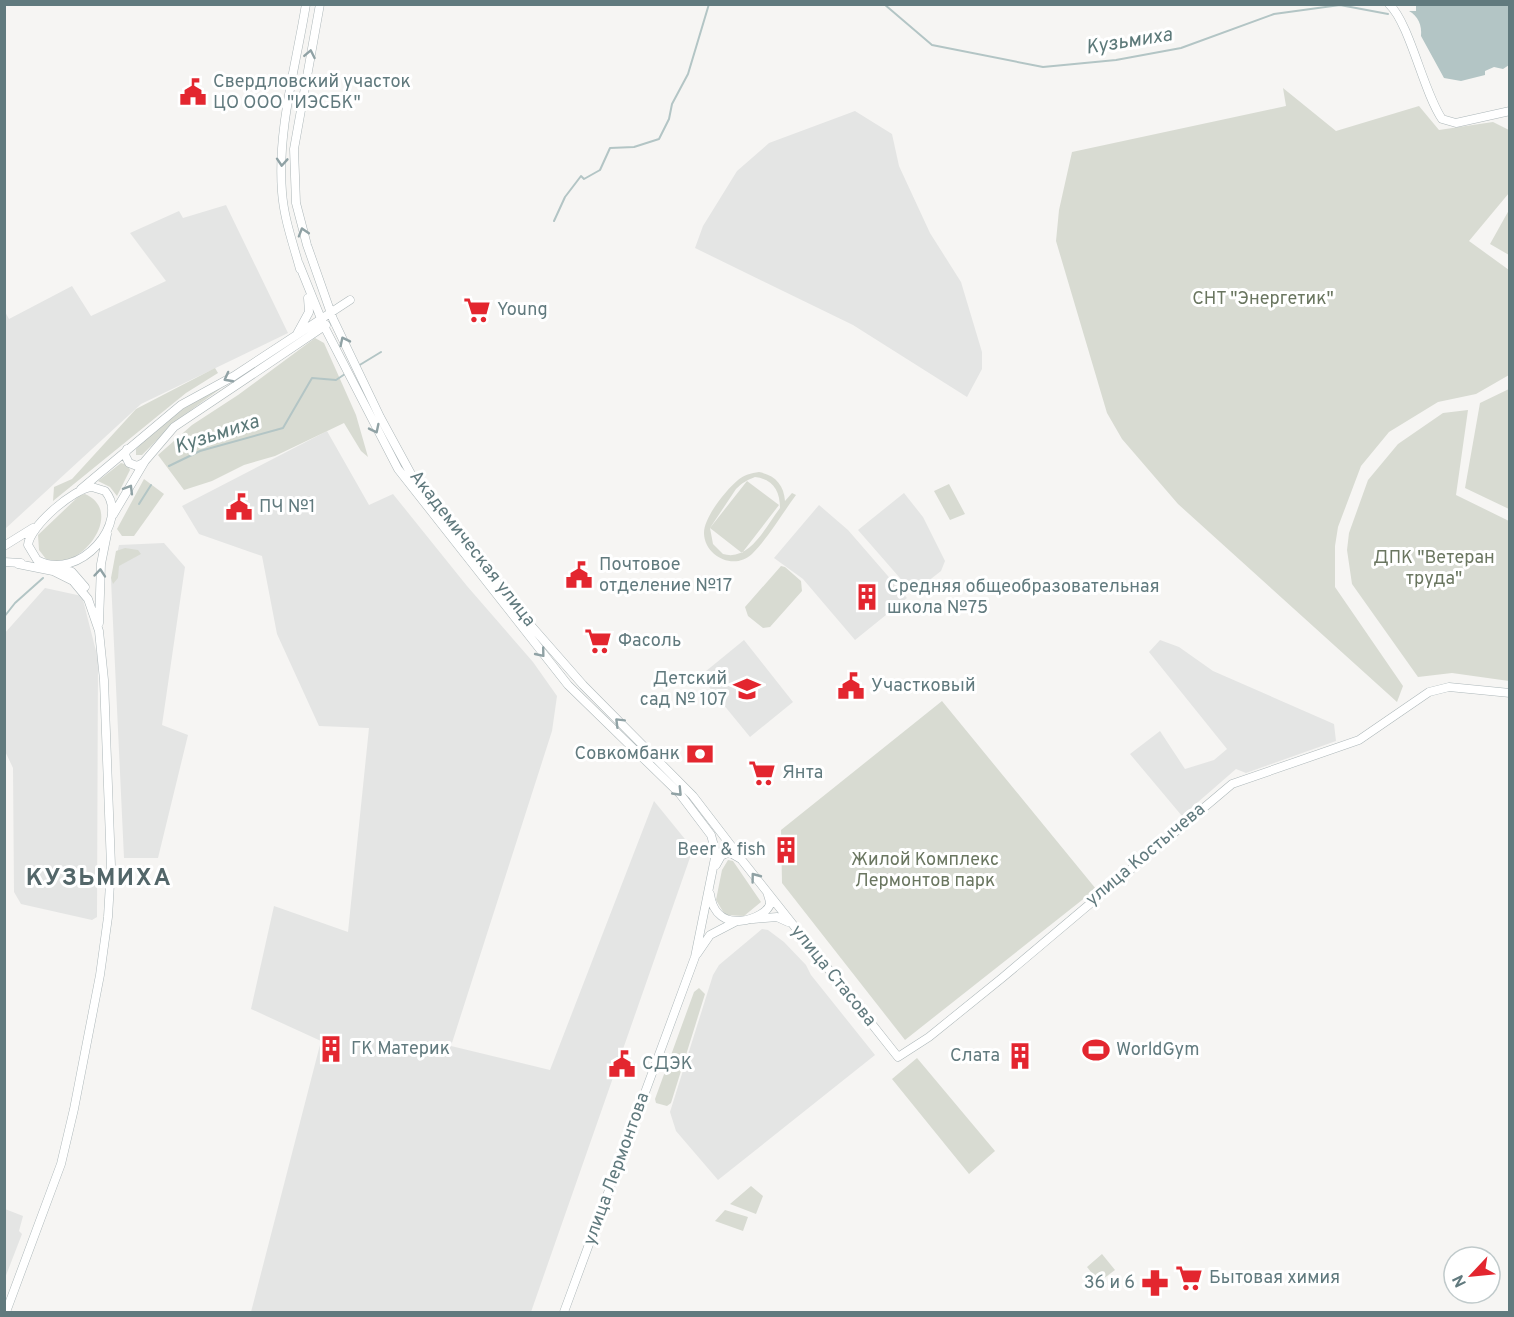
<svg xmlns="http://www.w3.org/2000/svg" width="1514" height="1317" viewBox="0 0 1514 1317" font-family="Overpass,sans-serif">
<rect width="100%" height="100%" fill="#f6f5f3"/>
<path fill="#e4e5e4" d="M 855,111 L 892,134 L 899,166 L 930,233 L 961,282 L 982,352 L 982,369 L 967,397 L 853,325 L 695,248 L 703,226 L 737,171 L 769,143 Z
M 226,205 L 288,333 L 141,404 L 5,529 L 4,310 L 9,319 L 72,286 L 91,316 L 166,281 L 130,233 L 179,211 L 183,218 Z
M 327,431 L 369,505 L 393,494 L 467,586 L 533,662 L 557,696 L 552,731 L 451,1046 L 550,1070 L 654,801 L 693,849 L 531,1312 L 251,1312 L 321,1041 L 251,1009 L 274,906 L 348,932 L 369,728 L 319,726 L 277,634 L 262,556 L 199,534 L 182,506 Z
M 904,493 L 923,517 L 945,561 L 941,571 L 913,593 L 858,530 Z
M 819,505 L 848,530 L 907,598 L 855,640 L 803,579 L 774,558 Z
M 164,543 L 185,567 L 162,725 L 188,735 L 158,858 L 124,858 L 111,580 L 119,545 Z
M 45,588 L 82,596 L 98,659 L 97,917 L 92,920 L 21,904 L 14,892 L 13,768 L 4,749 L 4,634 Z
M 744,640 L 793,702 L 750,737 L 700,676 Z
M 1160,640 L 1179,647 L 1213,671 L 1334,724 L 1336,741 L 1246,773 L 1236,769 L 1182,816 L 1130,754 L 1160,731 L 1185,769 L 1214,760 L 1227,749 L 1149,652 Z
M 762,929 L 768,930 L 784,942 L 806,965 L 811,975 L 875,1055 L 718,1180 L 676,1131 L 670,1112 L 713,975 L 719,965 Z
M 5,1209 L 23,1216 L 19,1231 L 22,1234 L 5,1278 Z"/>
<path fill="#d8dbd2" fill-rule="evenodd" d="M 1283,88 L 1336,131 L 1419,106 L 1439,130 L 1493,122 L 1509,130 L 1509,193 L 1469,241 L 1509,270 L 1509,375 L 1476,394 L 1438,402 L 1389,432 L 1361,466 L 1338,527 L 1335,546 L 1335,587 L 1403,686 L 1397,702 L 1178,504 L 1122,439 L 1107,413 L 1056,241 L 1059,210 L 1072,152 L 1286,106 Z
M 1509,210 L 1510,255 L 1509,255 L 1490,244 Z
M 315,338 L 324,343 L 356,415 L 368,457 L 361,451 L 344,423 L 275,456 L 244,465 L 212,481 L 184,490 L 158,455 L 192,425 L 238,395 Z
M 215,368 L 218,373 L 186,393 L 53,501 L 54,487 L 72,479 L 136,409 Z
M 218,386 L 220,389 L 176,421 L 142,455 L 136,455 L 136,449 C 160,424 189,404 218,386 Z
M 1509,389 L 1509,509 L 1465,488 L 1480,403 Z
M 1468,410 L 1456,495 L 1509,521 L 1509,681 L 1452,673 L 1418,677 L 1352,584 L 1347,550 L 1349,533 L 1368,480 L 1398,444 L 1443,413 Z
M 121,463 L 128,465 L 130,470 L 117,496 L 110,487 L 98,481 Z
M 759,472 C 775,475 784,485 785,501 L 792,493 L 796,495 C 782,514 768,538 752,554 C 734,571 705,556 704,534 C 703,518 726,490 738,480 C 744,475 751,473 759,472 ZM 755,477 C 773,479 780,491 780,508 C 766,526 750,562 723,554 L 713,544 L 710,528 L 742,553 L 779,505 L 747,481 L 710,528 L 736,489 C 742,483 747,480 755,477 Z
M 144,479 L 164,494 L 134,536 L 122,536 L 117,529 Z
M 949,484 L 965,514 L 950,520 L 934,491 Z
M 85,494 C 119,509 93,551 69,559 C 61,562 54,561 46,559 L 39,550 L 38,535 L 80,495 Z
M 125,548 L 138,550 L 141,554 L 119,566 L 118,578 L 113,584 L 111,578 L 116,551 Z
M 781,566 L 785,567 L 801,581 L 802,591 L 770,627 L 763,628 L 748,616 L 745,607 Z
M 942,701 L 1096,889 L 905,1040 L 782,883 L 781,830 Z
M 728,860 L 733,861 L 761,902 L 744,916 L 725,915 L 716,900 L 722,870 Z
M 699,988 L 705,994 L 671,1103 L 667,1106 L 656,1103 L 655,1099 L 694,992 Z
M 917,1058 L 995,1151 L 969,1174 L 892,1079 Z
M 751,1186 L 763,1196 L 756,1214 L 730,1204 Z
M 725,1210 L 748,1217 L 743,1231 L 715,1221 Z
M 1102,1254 L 1115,1270 L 1099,1282 L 1087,1267 Z"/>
<path fill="#b3c5c5" d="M 1416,5 L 1509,5 L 1509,65 L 1503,69 L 1494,67 L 1485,71 L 1485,75 L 1461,81 L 1444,78 L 1421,36 C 1422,25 1418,16 1409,11 L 1416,11 Z"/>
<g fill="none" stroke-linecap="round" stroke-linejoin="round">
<path stroke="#b3c5c5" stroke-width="2" d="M 884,4 L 932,45 L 1043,67 L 1116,60 L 1181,48 L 1274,14 L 1340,5 L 1388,14
M 554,221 L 565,197 L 581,176 L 584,179 L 600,170 L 610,148 L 634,147 L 659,139 L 669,119 L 672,104 L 688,74 L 709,4
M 358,366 L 381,352
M 169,466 L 200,451 L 283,428 L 312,378 L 336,380 L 345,374
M 139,504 L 151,485
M 4,617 L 15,603 L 43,578"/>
<defs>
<path id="secondary" d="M 320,4 L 294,149 L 296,203 L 307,245 L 333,319 L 380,417 L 411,474 L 533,628 L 583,685 L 693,796 L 739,856
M 1389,4 C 1410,24 1423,91 1442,119 L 1456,123 L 1510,111
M 299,264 L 324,326 L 398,469 L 568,685 L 680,794 L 711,835 L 716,853 L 695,957 L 564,1312
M 300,269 C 293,243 284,219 282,192 C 277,130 296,66 306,4
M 297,334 L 309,312 L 308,298
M 127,449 L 125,455 L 129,463 L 137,466 L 143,463
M 92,487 L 105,491 C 131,521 80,583 37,560 L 28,545 C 30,526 74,488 92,487 Z
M 81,489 L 181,405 L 234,376 L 350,300
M 113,515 L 145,461 L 174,427 L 326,325
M 4,546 L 33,528
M 4,562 L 21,563
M 60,567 L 72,572 L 85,587
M 99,623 L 101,564 L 107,534
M 716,865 L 721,856 L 729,852 L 741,859 L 898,1057 L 929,1037 L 1002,978 L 1232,784 L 1359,740 L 1429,692 L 1449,687 L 1510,693
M 710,894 C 716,938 767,918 770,904 C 770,901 769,898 768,895
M 753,919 L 777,917 L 788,922
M 697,954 L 710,935 L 735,922
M 6,1312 L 61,1164 L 74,1109 L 100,975 L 108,917 L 111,866 L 104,680 L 99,631 L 88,599 L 73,581 L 53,571 L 18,564"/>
</defs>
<use href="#secondary" stroke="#adb7b9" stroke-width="9"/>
<use href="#secondary" stroke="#fff" stroke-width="8"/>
</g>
<defs><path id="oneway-chevron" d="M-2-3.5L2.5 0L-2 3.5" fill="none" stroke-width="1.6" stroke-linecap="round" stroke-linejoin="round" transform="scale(1.5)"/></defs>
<g stroke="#90a2a5">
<use href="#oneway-chevron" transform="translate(310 54) rotate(-79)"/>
<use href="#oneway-chevron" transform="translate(282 162) rotate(94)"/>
<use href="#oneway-chevron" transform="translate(303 232) rotate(-107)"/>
<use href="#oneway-chevron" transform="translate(344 341) rotate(-116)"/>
<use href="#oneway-chevron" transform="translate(228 378) rotate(152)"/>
<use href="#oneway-chevron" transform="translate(375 429) rotate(64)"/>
<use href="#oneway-chevron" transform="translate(129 489) rotate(-59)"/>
<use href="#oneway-chevron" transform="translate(100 573) rotate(-85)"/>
<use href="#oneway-chevron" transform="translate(541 653) rotate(51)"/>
<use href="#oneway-chevron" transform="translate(619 722) rotate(-135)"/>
<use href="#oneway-chevron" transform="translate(678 792) rotate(46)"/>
<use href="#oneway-chevron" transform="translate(755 877) rotate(-127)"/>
</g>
<defs>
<symbol id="civic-bare" viewBox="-9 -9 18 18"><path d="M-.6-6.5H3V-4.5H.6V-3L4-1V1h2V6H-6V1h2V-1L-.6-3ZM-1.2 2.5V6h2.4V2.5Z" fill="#e3262f" stroke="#fff" stroke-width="2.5" paint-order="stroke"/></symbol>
<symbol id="supermarket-bare" viewBox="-9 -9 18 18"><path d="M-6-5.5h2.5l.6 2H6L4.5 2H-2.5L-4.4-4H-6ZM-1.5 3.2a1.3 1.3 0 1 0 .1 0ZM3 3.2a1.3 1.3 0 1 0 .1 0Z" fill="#e3262f" stroke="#fff" stroke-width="2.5" paint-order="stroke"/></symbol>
<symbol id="building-bare" viewBox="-9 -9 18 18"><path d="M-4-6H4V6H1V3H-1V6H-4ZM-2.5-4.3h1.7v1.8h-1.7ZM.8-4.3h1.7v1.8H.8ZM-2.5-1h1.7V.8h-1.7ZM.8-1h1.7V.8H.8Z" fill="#e3262f" stroke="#fff" stroke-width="2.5" paint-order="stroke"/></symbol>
<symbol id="school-bare" viewBox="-9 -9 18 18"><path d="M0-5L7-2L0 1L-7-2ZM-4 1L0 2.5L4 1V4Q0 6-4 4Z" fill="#e3262f" stroke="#fff" stroke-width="2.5" paint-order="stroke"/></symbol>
<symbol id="bank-bare" viewBox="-9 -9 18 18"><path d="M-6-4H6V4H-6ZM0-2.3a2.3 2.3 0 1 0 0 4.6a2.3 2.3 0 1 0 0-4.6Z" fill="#e3262f" stroke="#fff" stroke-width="2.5" paint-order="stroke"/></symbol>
<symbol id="stadium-bare" viewBox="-9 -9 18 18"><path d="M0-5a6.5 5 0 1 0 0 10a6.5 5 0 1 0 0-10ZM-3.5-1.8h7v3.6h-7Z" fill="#e3262f" stroke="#fff" stroke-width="2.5" paint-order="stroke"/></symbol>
<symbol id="pharmacy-bare" viewBox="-9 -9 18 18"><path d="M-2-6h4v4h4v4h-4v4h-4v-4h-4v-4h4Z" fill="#e3262f" stroke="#fff" stroke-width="2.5" paint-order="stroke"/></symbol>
</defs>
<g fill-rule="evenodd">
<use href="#civic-bare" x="174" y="73" width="38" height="38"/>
<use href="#supermarket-bare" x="458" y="291" width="38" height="38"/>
<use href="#civic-bare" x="220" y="488" width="38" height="38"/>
<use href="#civic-bare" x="560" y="556" width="38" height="38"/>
<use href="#building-bare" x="848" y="578" width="38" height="38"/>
<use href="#supermarket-bare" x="579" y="622" width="38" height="38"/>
<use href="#civic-bare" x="832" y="667" width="38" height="38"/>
<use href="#school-bare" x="728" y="670" width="38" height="38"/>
<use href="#bank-bare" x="681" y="735" width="38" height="38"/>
<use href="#supermarket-bare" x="743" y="754" width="38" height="38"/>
<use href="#building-bare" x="767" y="831" width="38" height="38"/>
<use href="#building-bare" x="312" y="1030" width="38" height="38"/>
<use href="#stadium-bare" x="1077" y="1031" width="38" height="38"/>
<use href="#building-bare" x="1001" y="1037" width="38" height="38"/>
<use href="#civic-bare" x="603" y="1045" width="38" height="38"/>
<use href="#supermarket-bare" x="1170" y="1259" width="38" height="38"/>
<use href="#pharmacy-bare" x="1136" y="1264" width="38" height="38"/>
</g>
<g text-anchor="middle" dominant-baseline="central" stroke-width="6" stroke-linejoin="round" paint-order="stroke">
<g font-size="18" fill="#617a7e" stroke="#fff" text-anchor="start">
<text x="213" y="82">Свердловский участок<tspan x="213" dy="21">ЦО ООО "ИЭСБК"</tspan></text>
<text x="497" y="310">Young</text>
<text x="259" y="507">ПЧ №1</text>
<text x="599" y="565">Почтовое<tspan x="599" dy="21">отделение №17</tspan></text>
<text x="887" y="587">Средняя общеобразовательная<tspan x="887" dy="21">школа №75</tspan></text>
<text x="618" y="641">Фасоль</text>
<text x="727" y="679" text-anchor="end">Детский<tspan x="727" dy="21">сад № 107</tspan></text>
<text x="871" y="686">Участковый</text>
<text x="680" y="754" text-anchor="end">Совкомбанк</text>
<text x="782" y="773">Янта</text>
<text x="766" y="850" text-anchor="end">Beer &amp; fish</text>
<text x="351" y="1049">ГК Материк</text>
<text x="1116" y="1050">WorldGym</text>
<text x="1000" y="1056" text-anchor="end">Слата</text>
<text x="642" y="1064">СДЭК</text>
<text x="1209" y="1278">Бытовая химия</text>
<text x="1135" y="1283" text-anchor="end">36 и 6</text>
</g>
<g font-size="18" fill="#6a7660" stroke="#fff">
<text x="1263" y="299">СНТ "Энергетик"</text>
<text x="1434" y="558">ДПК "Ветеран<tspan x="1434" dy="21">труда"</tspan></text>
<text x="925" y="860">Жилой Комплекс<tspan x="925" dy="21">Лермонтов парк</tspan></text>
</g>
<g font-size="18" fill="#617a7e" stroke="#fff">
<text transform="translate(472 549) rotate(52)">Академическая улица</text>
<text transform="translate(1146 855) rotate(-40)">улица Костычева</text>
<text transform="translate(833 976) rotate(51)">улица Стасова</text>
<text transform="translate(617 1169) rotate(-70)">улица Лермонтова</text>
</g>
<g font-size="20" font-style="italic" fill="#5c7979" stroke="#fff">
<text transform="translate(1129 42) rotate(-9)">Кузьмиха</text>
<text transform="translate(217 435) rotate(-18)">Кузьмиха</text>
</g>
<g font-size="24" font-weight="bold" letter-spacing="1.5" fill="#536669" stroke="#fff">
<text x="99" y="879">КУЗЬМИХА</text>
</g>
</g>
<rect width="1514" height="1317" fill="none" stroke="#617a7e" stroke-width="12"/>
<g transform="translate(1472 1275) rotate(244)"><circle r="28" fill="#ffffff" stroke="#c0cacb" stroke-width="1.5"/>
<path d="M0-4.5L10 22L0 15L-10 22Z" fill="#e3262f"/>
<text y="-9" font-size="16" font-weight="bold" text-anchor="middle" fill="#617a7e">N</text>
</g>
</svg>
